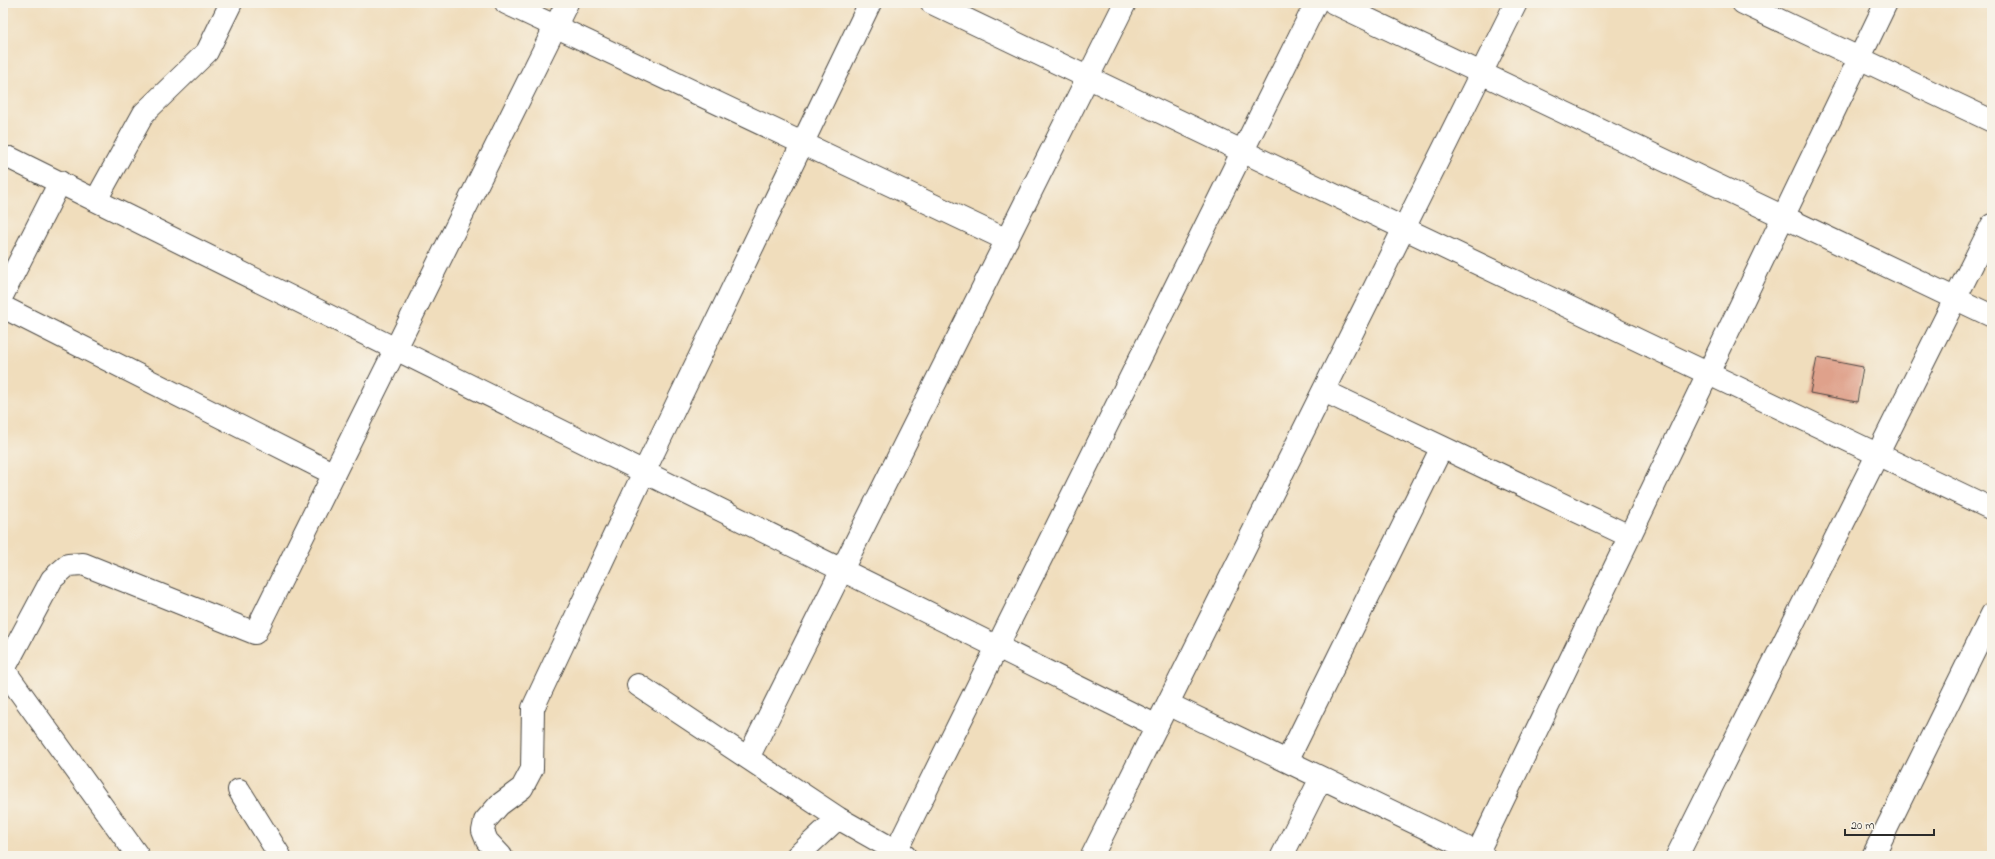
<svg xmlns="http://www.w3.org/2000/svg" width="1995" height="859" viewBox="0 0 1995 859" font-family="'Indie Flower',sans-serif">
<rect width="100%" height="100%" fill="#f7f3e8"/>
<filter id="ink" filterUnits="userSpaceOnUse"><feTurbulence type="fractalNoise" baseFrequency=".025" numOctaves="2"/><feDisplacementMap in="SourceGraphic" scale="8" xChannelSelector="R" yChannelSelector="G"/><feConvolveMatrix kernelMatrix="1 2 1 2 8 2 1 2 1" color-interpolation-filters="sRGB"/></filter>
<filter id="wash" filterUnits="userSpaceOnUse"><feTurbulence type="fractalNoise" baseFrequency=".012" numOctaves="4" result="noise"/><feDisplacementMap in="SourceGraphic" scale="16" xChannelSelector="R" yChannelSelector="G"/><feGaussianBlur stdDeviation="0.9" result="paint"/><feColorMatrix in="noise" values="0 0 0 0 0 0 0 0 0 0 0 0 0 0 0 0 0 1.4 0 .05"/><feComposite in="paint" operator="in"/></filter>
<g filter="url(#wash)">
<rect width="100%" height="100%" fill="#f0ddbc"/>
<g id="blocks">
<path fill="#dfa18b" d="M 1817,358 L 1863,367 L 1857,402 L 1810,393 Z"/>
</g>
</g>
<g filter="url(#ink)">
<use href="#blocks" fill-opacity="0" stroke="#494641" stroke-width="1"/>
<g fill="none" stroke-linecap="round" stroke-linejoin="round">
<defs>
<path id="street" d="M 506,3 L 1007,240
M 932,3 L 1992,509
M 1334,3 L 1992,316
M 1743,3 L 1992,121
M 10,158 L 1157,726
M 96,200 L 144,113 L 207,52 L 231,3
M 3,294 L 60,182
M 3,307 L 334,474
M 1324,391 L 1629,536
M 4,670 L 138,856
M 3,671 L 52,579 L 68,565 L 83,564 L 255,633 L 567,3
M 638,685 L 838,818 L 905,856
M 1168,704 L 1484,856
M 748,758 L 1125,3
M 1287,761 L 1442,447
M 239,790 L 280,856
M 896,851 L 1316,3
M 501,856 L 487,841 L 483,831 L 485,821 L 499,805 L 522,788 L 532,769 L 533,708 L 644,472 L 870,3
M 797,856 L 838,818
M 1092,856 L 1516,3
M 1282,856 L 1321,778
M 1476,856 L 1886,3
M 1677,856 L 1992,225
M 1873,856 L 1992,614"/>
</defs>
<use href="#street" stroke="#494641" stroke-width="24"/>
<use href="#street" stroke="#fff" stroke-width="22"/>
</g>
</g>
<rect width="1995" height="859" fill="none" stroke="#f7f3e8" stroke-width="16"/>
<path d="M1845 829v6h89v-6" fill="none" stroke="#2b2b2b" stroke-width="2"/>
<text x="1851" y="829" font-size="12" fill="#2b2b2b" stroke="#f7f3e8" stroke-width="3" paint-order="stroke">20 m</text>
</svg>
